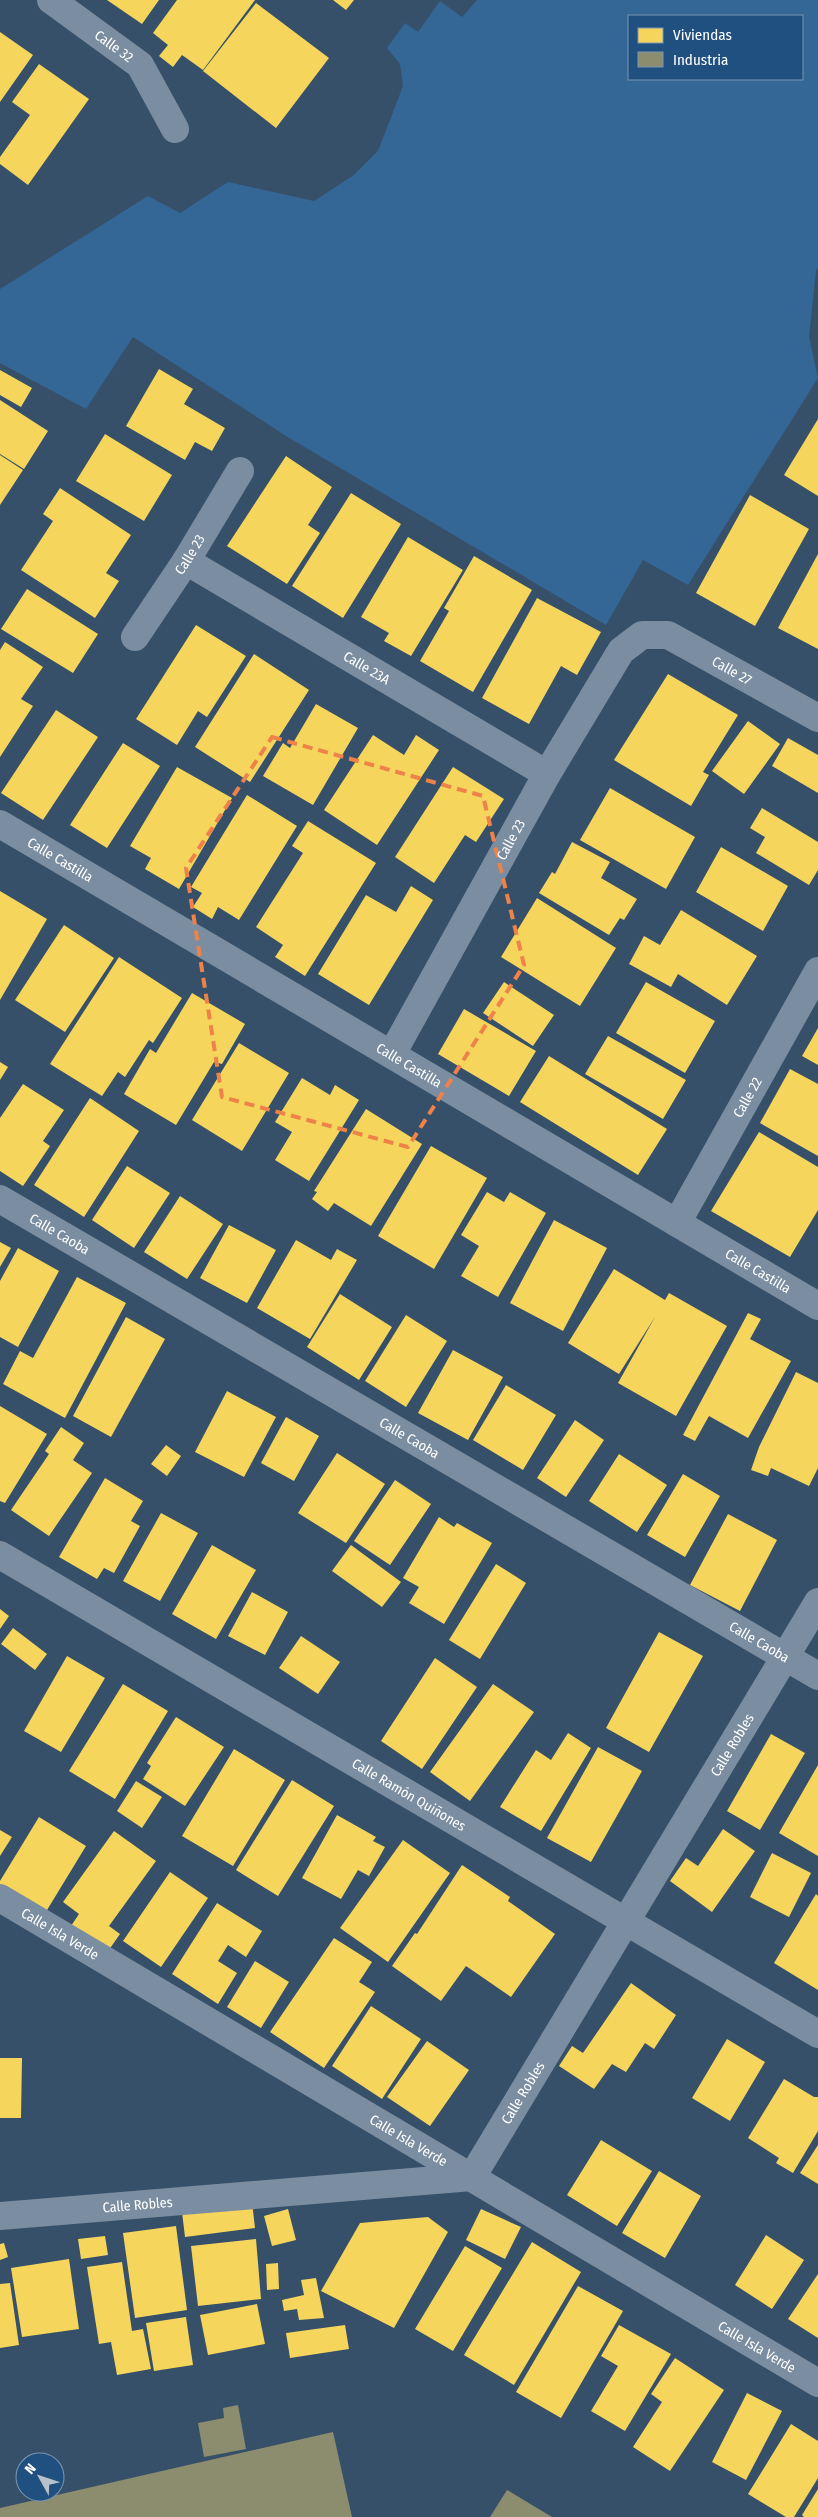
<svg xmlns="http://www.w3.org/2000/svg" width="818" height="2517" viewBox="0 0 818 2517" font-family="'Fira Sans Condensed',sans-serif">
<rect width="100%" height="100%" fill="#365069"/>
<path fill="#346696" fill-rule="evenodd" d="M 477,0 L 818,0 L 818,267 L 816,271 L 809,337 L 818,378 L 688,585 L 643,560 L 606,625 L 286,436 L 133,337 L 86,409 L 0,363 L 0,289 L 148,196 L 180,213 L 228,182 L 314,201 L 354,175 L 378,151 L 403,86 L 400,64 L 387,48 L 405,23 L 418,32 L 440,1 L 462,17 ZM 802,16 L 802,79 L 629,79 L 629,16 Z"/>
<path fill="#f6d55c" d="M 107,0 L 159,0 L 142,24 Z
M 177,0 L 255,0 L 203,70 L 182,55 L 173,67 L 159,56 L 168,45 L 153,33 Z
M 333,0 L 354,0 L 346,10 Z
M 256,3 L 329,58 L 276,128 L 203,71 Z
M 0,32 L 33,55 L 0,102 Z
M 39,64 L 89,99 L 28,185 L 0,164 L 0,157 L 30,115 L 12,102 Z
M 159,369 L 193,389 L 184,404 L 225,428 L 212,451 L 195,442 L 185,460 L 126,426 Z
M 0,370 L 32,388 L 21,407 L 0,395 Z
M 0,400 L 48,431 L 24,469 L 0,454 Z
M 818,419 L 818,496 L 784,475 Z
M 105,434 L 172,475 L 144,521 L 76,481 Z
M 0,455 L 23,470 L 0,505 Z
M 286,456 L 332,487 L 308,525 L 320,533 L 287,584 L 227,546 Z
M 60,488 L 131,535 L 106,573 L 119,581 L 95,618 L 21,570 L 53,521 L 43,514 Z
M 351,493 L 401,524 L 343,618 L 292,586 Z
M 750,495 L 809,529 L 755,626 L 696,593 Z
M 408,537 L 463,570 L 411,656 L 384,641 L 389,633 L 361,617 Z
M 818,554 L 818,649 L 778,628 Z
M 474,556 L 532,590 L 473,692 L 420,661 L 449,611 L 444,608 Z
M 27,589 L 98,634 L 73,673 L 1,629 Z
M 537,598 L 601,632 L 577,675 L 561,666 L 529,724 L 482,698 Z
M 196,625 L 246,656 L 207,717 L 198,711 L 177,745 L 136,719 Z
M 5,642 L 43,667 L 21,699 L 33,706 L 0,757 L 0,650 Z
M 254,654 L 309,690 L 250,782 L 195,747 Z
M 668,674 L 738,715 L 703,772 L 709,775 L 691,806 L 614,760 Z
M 316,704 L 358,728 L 313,805 L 263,776 L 283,743 L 290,748 Z
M 56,710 L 98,737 L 43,820 L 1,793 Z
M 748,721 L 780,744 L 744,794 L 712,771 Z
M 373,735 L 404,755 L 416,735 L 439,750 L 377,845 L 324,810 Z
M 788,738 L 818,755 L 818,793 L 772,766 Z
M 123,743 L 160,766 L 107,848 L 70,825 Z
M 177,767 L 232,798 L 179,889 L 145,869 L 151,858 L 130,846 Z
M 453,767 L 504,799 L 476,842 L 465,835 L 434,883 L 395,857 Z
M 610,788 L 695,837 L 666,889 L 580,840 Z
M 247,795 L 297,826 L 239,920 L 218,907 L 212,919 L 193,907 L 202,893 L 191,887 Z
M 762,808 L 818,842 L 818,870 L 809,885 L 756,853 L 765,837 L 750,828 Z
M 308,821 L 376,863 L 305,976 L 275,957 L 283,945 L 256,927 L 303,853 L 292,846 Z
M 572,842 L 610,862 L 601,878 L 637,899 L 624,920 L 620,918 L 609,935 L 539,893 L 552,872 L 555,874 Z
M 721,847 L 788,886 L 763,931 L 696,892 Z
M 411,886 L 433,900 L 369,1005 L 318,974 L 366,895 L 396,912 Z
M 0,891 L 47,919 L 0,1000 Z
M 537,898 L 616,948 L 580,1006 L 501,957 Z
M 681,910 L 757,956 L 727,1005 L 678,974 L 671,987 L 629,964 L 644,936 L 660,945 Z
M 64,925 L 114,958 L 65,1032 L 15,1000 Z
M 119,957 L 182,998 L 153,1043 L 149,1040 L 125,1077 L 118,1072 L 102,1096 L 50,1064 Z
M 504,982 L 554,1015 L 533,1046 L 483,1013 Z
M 646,982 L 715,1021 L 685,1073 L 616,1033 Z
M 192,993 L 245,1024 L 222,1064 L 214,1062 L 176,1125 L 124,1094 L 150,1049 L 156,1053 Z
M 464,1009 L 536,1051 L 509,1096 L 438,1054 Z
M 818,1028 L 818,1065 L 802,1056 Z
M 608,1036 L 686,1080 L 663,1119 L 585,1074 Z
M 239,1043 L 289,1073 L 242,1151 L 192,1120 Z
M 549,1056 L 667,1129 L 638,1175 L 520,1102 Z
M 0,1062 L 8,1067 L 0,1080 Z
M 790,1069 L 818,1084 L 818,1156 L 760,1123 Z
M 302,1078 L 330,1095 L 335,1085 L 359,1100 L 309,1181 L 275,1160 L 292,1132 L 275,1122 Z
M 23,1084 L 64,1110 L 43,1141 L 50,1146 L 23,1186 L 0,1171 L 0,1118 Z
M 90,1098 L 139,1131 L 84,1217 L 34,1185 Z
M 366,1109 L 422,1144 L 371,1226 L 334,1203 L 328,1211 L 312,1199 L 317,1192 L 314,1191 Z
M 759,1132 L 818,1167 L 818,1210 L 790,1257 L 711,1211 Z
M 431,1146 L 487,1178 L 434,1269 L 378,1236 Z
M 127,1166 L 170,1193 L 134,1248 L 92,1220 Z
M 487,1192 L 504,1202 L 510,1192 L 546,1213 L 498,1297 L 461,1276 L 479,1246 L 461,1235 Z
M 180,1196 L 223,1224 L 187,1279 L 144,1252 Z
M 554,1220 L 607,1248 L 563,1331 L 510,1303 Z
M 229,1225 L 276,1250 L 247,1303 L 200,1278 Z
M 296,1240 L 331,1260 L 337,1249 L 357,1260 L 310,1339 L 257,1308 Z
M 0,1242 L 11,1248 L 0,1267 Z
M 18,1248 L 59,1271 L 18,1347 L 0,1337 L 0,1281 Z
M 614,1269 L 665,1300 L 669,1293 L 727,1326 L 676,1416 L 618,1383 L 655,1317 L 619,1374 L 568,1343 Z
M 77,1277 L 126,1303 L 65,1418 L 3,1384 L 20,1351 L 33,1358 Z
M 340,1294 L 392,1327 L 359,1380 L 307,1347 Z
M 748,1313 L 761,1319 L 750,1339 L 791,1361 L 748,1438 L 709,1416 L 695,1441 L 683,1435 Z
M 406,1315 L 447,1341 L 406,1407 L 365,1381 Z
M 126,1317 L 165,1339 L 111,1437 L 73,1416 Z
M 453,1350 L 503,1377 L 468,1440 L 418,1413 Z
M 796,1372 L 818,1383 L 818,1468 L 809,1486 L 771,1468 L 768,1476 L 751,1470 L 759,1447 Z
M 506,1385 L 556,1415 L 523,1470 L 473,1440 Z
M 227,1391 L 276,1417 L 244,1477 L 195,1452 Z
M 0,1406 L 47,1434 L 5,1503 L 0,1501 Z
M 286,1417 L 319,1436 L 294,1481 L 261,1463 Z
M 575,1420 L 604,1440 L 566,1497 L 537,1478 Z
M 61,1427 L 84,1443 L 73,1460 L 92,1473 L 49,1536 L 11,1510 L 49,1454 L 45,1451 Z
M 166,1445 L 181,1456 L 167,1476 L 151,1464 Z
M 337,1453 L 385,1484 L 346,1543 L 298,1513 Z
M 619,1454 L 667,1485 L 637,1532 L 589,1501 Z
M 683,1474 L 720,1496 L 685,1557 L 647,1535 Z
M 105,1478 L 143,1501 L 131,1521 L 140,1526 L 114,1573 L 104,1568 L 97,1579 L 59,1557 Z
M 395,1480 L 431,1504 L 390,1565 L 354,1541 Z
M 161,1513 L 198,1533 L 160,1601 L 123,1581 Z
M 728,1514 L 777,1540 L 740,1611 L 690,1585 Z
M 439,1517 L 454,1527 L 457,1523 L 492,1543 L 444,1624 L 409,1603 L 419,1587 L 403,1578 Z
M 212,1545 L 256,1570 L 216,1639 L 172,1614 Z
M 351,1545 L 401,1582 L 382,1607 L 332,1571 Z
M 496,1564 L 526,1583 L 480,1659 L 449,1640 Z
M 252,1592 L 288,1612 L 265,1655 L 228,1636 Z
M 0,1609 L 9,1616 L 0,1629 Z
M 13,1628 L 47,1654 L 35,1670 L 1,1644 Z
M 659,1632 L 703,1656 L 649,1752 L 606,1728 Z
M 301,1636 L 340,1662 L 318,1694 L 279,1668 Z
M 67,1656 L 105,1678 L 61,1752 L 24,1731 Z
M 435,1658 L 477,1687 L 422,1769 L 381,1741 Z
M 123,1684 L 168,1711 L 115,1799 L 69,1771 Z
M 493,1684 L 534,1712 L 470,1801 L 430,1772 Z
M 176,1717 L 224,1747 L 185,1806 L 143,1779 L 151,1766 L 147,1763 Z
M 568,1733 L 591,1748 L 541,1831 L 500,1807 L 536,1750 L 551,1760 Z
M 771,1734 L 805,1753 L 760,1830 L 727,1811 Z
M 598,1747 L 642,1771 L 591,1862 L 547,1838 Z
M 234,1749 L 285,1780 L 233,1866 L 182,1836 Z
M 818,1765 L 818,1856 L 779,1833 Z
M 292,1780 L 334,1806 L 278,1896 L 236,1870 Z
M 136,1781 L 162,1797 L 142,1828 L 117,1811 Z
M 337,1815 L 376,1837 L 373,1841 L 385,1847 L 369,1876 L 358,1870 L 341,1899 L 302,1878 Z
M 39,1817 L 86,1846 L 44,1915 L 0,1888 L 0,1881 Z
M 723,1829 L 755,1851 L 712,1912 L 670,1881 L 686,1858 L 698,1866 Z
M 0,1830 L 12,1837 L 0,1856 Z
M 114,1831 L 156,1861 L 109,1926 L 120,1934 L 106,1954 L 69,1929 L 79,1914 L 63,1902 Z
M 403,1840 L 450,1873 L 388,1962 L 340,1928 Z
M 772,1853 L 811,1873 L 789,1917 L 750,1897 Z
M 462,1865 L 510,1897 L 508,1901 L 555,1934 L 511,1997 L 466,1966 L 441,2001 L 392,1966 L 415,1933 L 417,1934 Z
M 170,1872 L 208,1898 L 161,1967 L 123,1941 Z
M 816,1894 L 818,1896 L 818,1990 L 774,1963 Z
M 217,1903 L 262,1931 L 246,1957 L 228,1945 L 218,1961 L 237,1973 L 218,2004 L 172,1974 Z
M 334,1938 L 372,1962 L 359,1982 L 375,1992 L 324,2068 L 270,2032 Z
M 255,1961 L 289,1982 L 261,2028 L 227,2007 Z
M 631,1983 L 676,2015 L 654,2049 L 645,2043 L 626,2072 L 612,2064 L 594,2089 L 559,2066 L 572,2046 L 583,2053 Z
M 371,2006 L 421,2039 L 382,2099 L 332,2066 Z
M 727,2039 L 765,2062 L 730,2121 L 692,2098 Z
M 427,2041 L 469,2070 L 430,2126 L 387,2097 Z
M 0,2058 L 22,2058 L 21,2118 L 0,2118 Z
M 784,2079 L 814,2097 L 818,2097 L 818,2131 L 793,2173 L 776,2163 L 779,2158 L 748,2138 Z
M 601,2140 L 652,2171 L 617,2226 L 567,2195 Z
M 818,2145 L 818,2184 L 800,2173 Z
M 659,2171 L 701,2196 L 665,2258 L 622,2233 Z
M 252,2202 L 255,2228 L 185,2237 L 182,2212 Z
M 288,2209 L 296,2240 L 272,2246 L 264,2216 Z
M 481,2209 L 521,2227 L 505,2259 L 466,2240 Z
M 428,2217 L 448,2232 L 394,2328 L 321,2291 L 360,2223 Z
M 176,2226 L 187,2310 L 135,2318 L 123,2233 Z
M 766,2235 L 804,2260 L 772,2309 L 735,2285 Z
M 105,2236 L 108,2255 L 81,2259 L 78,2239 Z
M 256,2239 L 261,2299 L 198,2306 L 191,2246 Z
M 532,2242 L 581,2272 L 514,2385 L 464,2355 Z
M 4,2243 L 8,2257 L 0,2260 L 0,2244 Z
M 465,2246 L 502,2268 L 453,2351 L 415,2329 Z
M 69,2259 L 79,2329 L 22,2337 L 11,2268 Z
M 122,2262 L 132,2331 L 143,2329 L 151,2369 L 117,2375 L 111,2342 L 99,2344 L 87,2267 Z
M 278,2263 L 279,2289 L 267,2290 L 266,2264 Z
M 818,2274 L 818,2338 L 788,2319 Z
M 316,2278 L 324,2318 L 299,2320 L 297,2309 L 284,2311 L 282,2300 L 304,2295 L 301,2280 Z
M 10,2283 L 19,2345 L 0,2348 L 0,2284 Z
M 578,2286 L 623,2311 L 561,2418 L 516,2392 Z
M 257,2304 L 265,2344 L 208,2355 L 200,2315 Z
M 186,2317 L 193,2365 L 154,2371 L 146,2323 Z
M 345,2325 L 349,2349 L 290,2358 L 286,2333 Z
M 619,2325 L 671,2354 L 625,2431 L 591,2411 L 618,2366 L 601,2356 Z
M 675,2358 L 724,2390 L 670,2471 L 633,2447 L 662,2402 L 651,2394 Z
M 747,2393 L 782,2411 L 746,2480 L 712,2462 Z
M 791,2424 L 818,2441 L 818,2478 L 794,2517 L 786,2517 L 748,2494 Z
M 818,2489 L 818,2517 L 804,2517 L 802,2515 Z"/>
<path fill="#8c8c6e" d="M 238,2405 L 246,2449 L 204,2457 L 198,2423 L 224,2418 L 223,2408 Z
M 333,2432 L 352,2517 L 0,2517 L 0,2508 Z
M 507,2490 L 552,2517 L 490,2517 Z"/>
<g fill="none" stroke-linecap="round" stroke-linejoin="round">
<g stroke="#7b8da0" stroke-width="28">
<path id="s1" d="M 51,0 L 140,65 L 175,129"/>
<path id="s2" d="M 186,561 L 547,774"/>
<path id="s3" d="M 135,637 L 186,561 L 240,471"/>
<path id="s4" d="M 0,824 L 818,1306"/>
<path id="s5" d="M 392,1054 L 547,774 L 621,651 L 642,635 L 668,635 L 818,718"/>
<path id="s6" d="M 0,1199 L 818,1676"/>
<path id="s7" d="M 677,1223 L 818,971"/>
<path id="s8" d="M 0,1555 L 818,2034"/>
<path id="s9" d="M 0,1898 L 818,2383"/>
<path id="s10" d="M 0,2216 L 472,2177 L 818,1602"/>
</g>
</g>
<path fill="none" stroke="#ee8249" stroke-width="4" stroke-dasharray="10 6" stroke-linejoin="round" d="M 272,737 L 483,796 L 524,965 L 408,1147 L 222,1097 L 186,868 Z"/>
<g text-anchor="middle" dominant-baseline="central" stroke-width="5" stroke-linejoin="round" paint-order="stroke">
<g font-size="14" fill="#fff" stroke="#20507f">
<text stroke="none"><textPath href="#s1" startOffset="78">Calle 32</textPath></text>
<text stroke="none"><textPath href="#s3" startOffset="99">Calle 23</textPath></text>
<text stroke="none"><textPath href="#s2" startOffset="210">Calle 23A</textPath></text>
<text stroke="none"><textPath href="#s5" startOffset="589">Calle 27</textPath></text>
<text stroke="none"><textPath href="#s5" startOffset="245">Calle 23</textPath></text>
<text stroke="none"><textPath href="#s4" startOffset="70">Calle Castilla</textPath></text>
<text stroke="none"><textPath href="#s4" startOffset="475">Calle Castilla</textPath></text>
<text stroke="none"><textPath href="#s7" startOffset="144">Calle 22</textPath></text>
<text stroke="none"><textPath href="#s6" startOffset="69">Calle Caoba</textPath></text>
<text stroke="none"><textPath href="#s4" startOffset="880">Calle Castilla</textPath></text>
<text stroke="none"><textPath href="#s6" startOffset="474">Calle Caoba</textPath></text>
<text stroke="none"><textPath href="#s6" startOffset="879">Calle Caoba</textPath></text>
<text stroke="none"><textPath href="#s10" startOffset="978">Calle Robles</textPath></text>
<text stroke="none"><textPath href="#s8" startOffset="474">Calle Ramón Quiñones</textPath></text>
<text stroke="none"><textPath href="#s9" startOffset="70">Calle Isla Verde</textPath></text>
<text stroke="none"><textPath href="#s10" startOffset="572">Calle Robles</textPath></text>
<text stroke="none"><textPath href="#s9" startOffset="475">Calle Isla Verde</textPath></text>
<text stroke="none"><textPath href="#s10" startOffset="138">Calle Robles</textPath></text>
<text stroke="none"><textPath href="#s9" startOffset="880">Calle Isla Verde</textPath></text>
</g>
</g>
<rect x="628" y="15" width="175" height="65" fill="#20507f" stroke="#7996b2"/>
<rect x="638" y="28" width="25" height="15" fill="#f6d55c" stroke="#7996b2"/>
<text x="673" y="40" font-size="15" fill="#ffffff">Viviendas</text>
<rect x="638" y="52" width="25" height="15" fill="#8c8c6e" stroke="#7996b2"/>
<text x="673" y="65" font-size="15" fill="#ffffff">Industria</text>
<g transform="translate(40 2477) rotate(310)"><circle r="24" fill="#20507f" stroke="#7996b2"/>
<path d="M0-4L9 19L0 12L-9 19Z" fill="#b9c2ca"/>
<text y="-8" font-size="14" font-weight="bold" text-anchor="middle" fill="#ffffff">N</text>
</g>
</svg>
